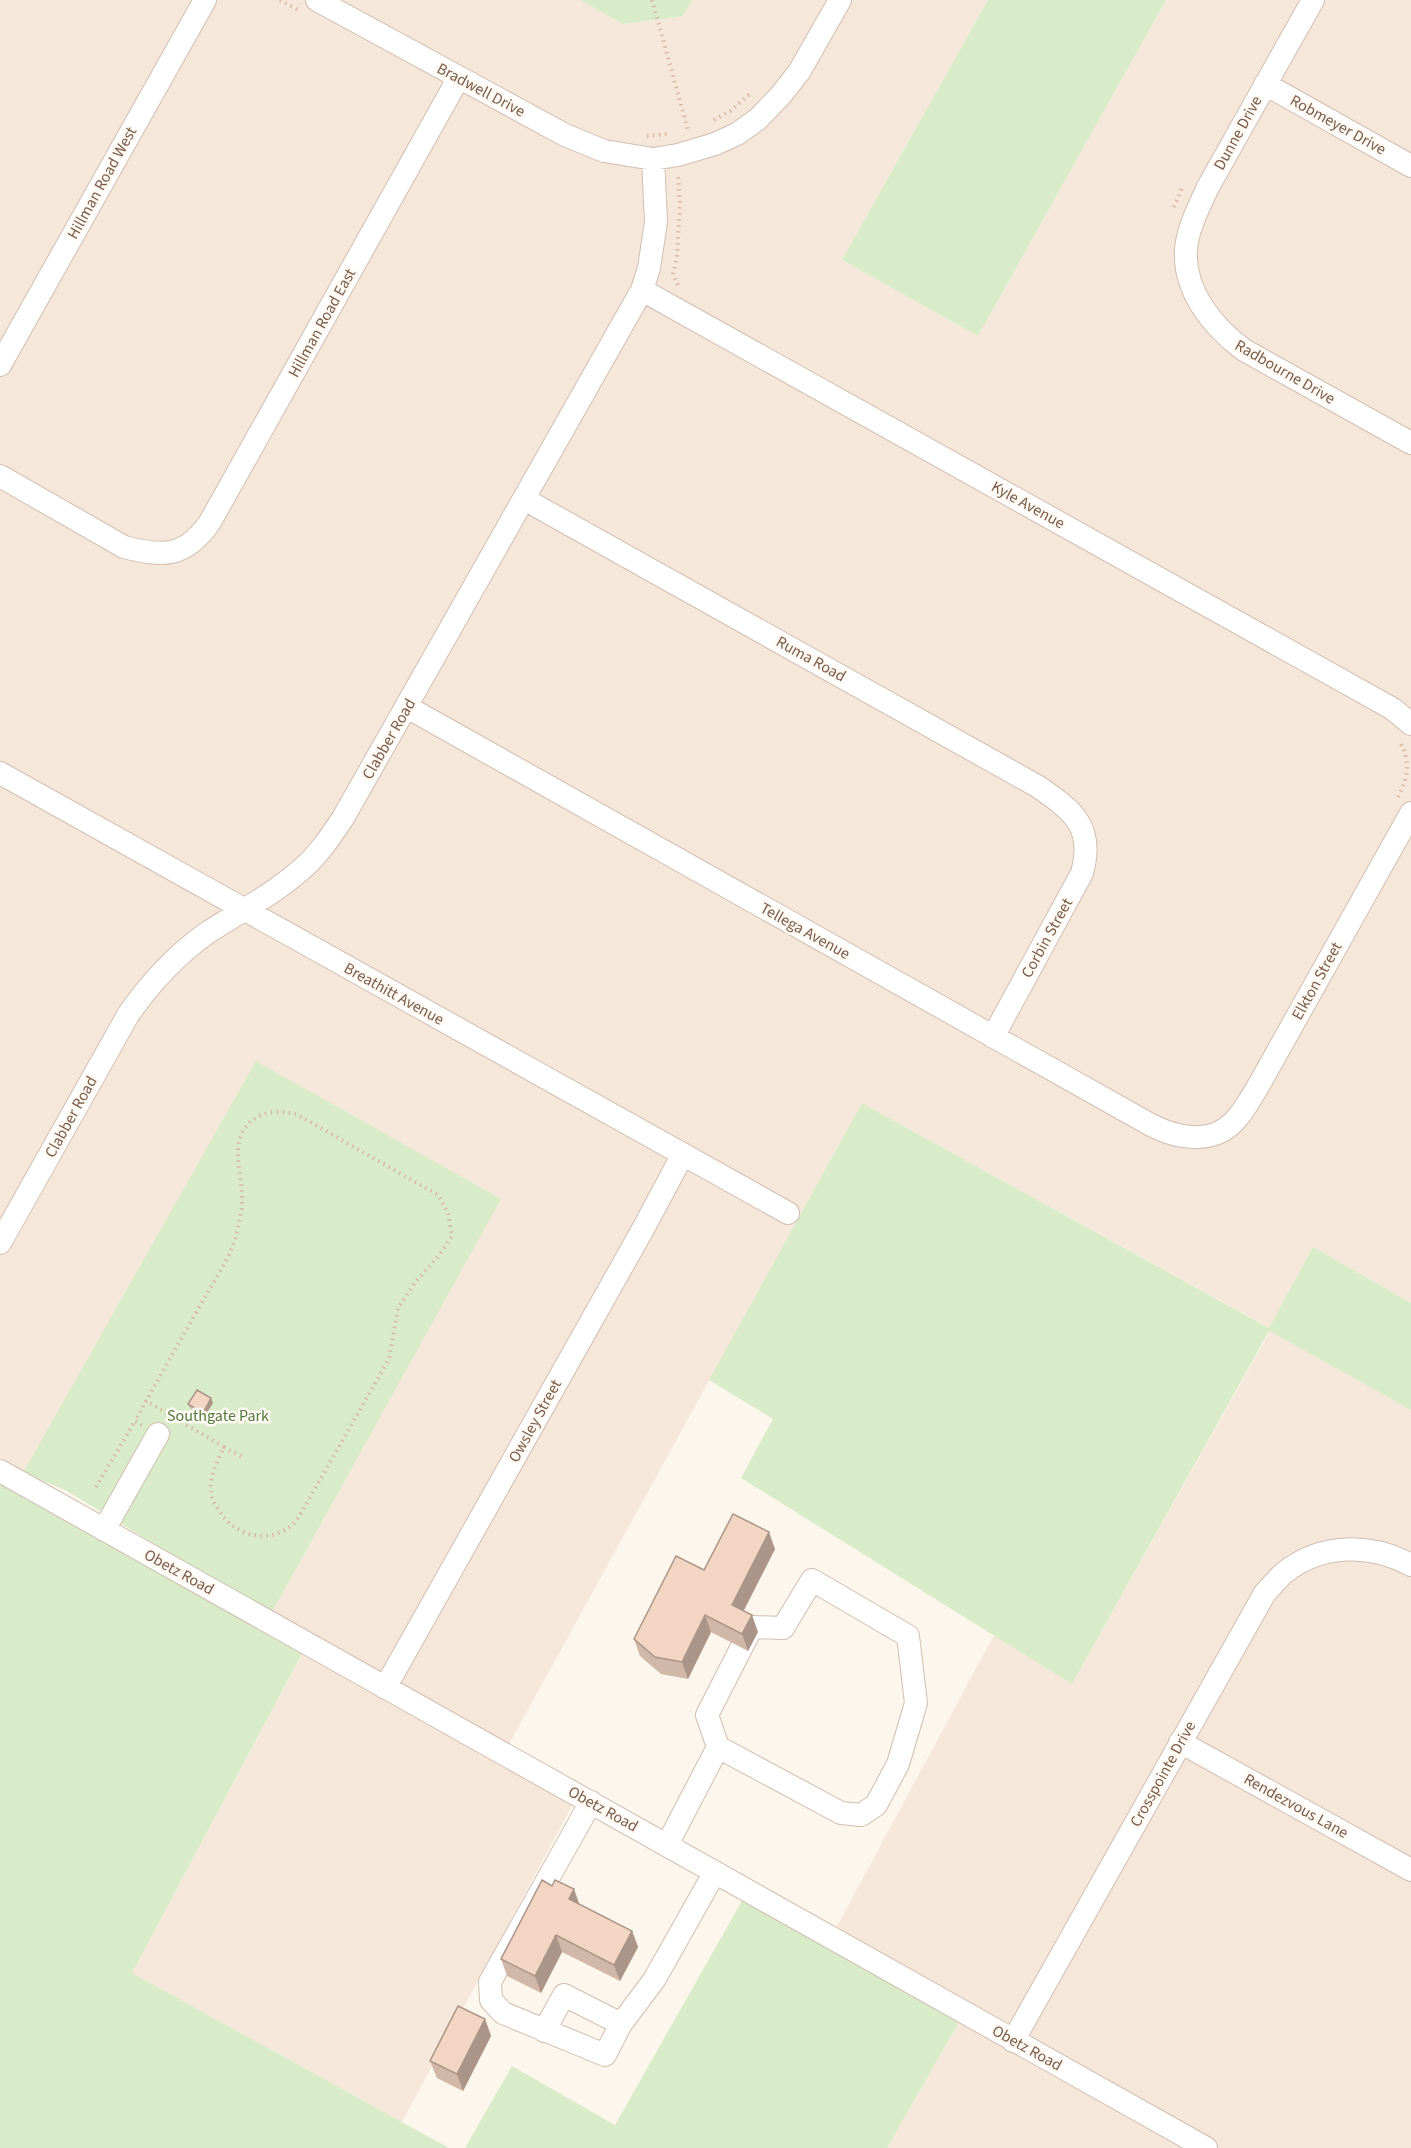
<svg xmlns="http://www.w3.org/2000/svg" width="1411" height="2148" viewBox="0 0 1411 2148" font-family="'Source Sans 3',sans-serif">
<rect width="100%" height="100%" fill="#fdf6ec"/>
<path fill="#f5e8da" d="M 0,0 L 580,0 L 623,24 L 683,16 L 692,0 L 988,0 L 842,260 L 978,336 L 1166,0 L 1411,0 L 1411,1303 L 1313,1247 L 1270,1328 L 862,1103 L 508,1746 L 582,1787 L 402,2122 L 132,1973 L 304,1651 L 264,1627 L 500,1199 L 23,1473 L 0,1482 Z
M 1270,1331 L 1411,1410 L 1411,2148 L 887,2148 L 959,2022 L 835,1930 L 994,1635 L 1072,1684 Z"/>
<path fill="#d8ecc9" d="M 580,0 L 692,0 L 683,16 L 623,24 Z
M 988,0 L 1166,0 L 978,336 L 842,260 Z
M 256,1061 L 501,1199 L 271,1614 L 65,1490 L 23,1473 Z
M 862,1103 L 1269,1328 L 1313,1247 L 1411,1303 L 1411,1410 L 1269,1331 L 1072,1684 L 741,1478 L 773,1419 L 709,1380 Z
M 0,1482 L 304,1650 L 132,1973 L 449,2148 L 0,2148 Z
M 743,1899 L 959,2022 L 887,2148 L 465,2148 L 512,2066 L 615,2125 Z"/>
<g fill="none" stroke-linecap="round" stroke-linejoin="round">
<defs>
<path id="minor" d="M 317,0 L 565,135 L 604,151 L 653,159 L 678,155 L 715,144 L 737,134 L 758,119 L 781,95 L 799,72 L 840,0
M 1313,0 L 1208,187 C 1199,207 1188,227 1186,249 C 1183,291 1213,327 1244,350 L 1411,443
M 1265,84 L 1411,166
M 642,290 L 1393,709 L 1411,724
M 0,365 L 205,0
M 0,476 L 124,547 C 163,557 185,558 210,522 L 458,79
M 524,499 L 1037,786 C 1072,810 1095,826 1082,873 L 993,1037
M 407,707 L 1151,1125 C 1180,1140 1216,1145 1238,1117 C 1245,1109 1250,1099 1256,1090 L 1411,813
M 0,773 L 788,1213
M 0,1243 L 128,1015 C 150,983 175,956 207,933 C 239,912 274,894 303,868 C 319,854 331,836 343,818 L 642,290 L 649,268 L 656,222 L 653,159
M 0,1471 L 1206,2148
M 104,1530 L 158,1434
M 385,1688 L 643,1229 L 683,1154
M 1180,1742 L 1411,1870
M 591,1802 L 490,1982 L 491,2000 L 503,2013 L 605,2055 L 621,2024 L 654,1980 L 715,1872
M 667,1845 L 718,1747 L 841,1813 L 861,1815 L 876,1805 L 898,1764 L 916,1703 L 908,1636 L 812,1580 L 783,1628 L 752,1627 L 707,1715 L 718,1747
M 544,2031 L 564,1995 L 621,2024
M 1013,2041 L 1265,1593 C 1271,1587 1277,1579 1284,1573 C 1321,1543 1371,1543 1411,1565"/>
</defs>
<use href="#minor" stroke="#d1beb0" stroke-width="24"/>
<path stroke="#d9b8a5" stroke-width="4" stroke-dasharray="1.5 4.5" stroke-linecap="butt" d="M 280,0 L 300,11
M 652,0 L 688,130
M 714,120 L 730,111 L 751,93
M 647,136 L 667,134
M 1174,207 L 1183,186
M 678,285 L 673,275 L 677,256 L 680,205 L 678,174
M 1398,797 C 1408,779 1411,761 1400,742
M 142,1425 L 135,1421 C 158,1380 181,1339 205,1297 C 217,1276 234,1252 238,1227 C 240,1218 243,1206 242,1196 C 242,1173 231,1149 245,1128 C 257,1111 279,1109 298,1115 L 438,1195 L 448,1213 L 452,1236 L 437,1258 L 417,1280 L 398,1308 L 389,1359 L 297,1520 C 274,1546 236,1539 218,1509 C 215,1504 211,1498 211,1492 C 209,1477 218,1460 224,1447 L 146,1401
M 224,1447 L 242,1457
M 96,1487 L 135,1421"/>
<use href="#minor" stroke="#fff" stroke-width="22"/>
</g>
<path fill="#d1b7a8" d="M 213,1403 L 204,1417 L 190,1408 L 188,1404 Z
M 775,1549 L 743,1611 L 758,1632 L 748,1651 L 711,1632 L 688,1679 L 661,1674 L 640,1656 L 634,1639 L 704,1570 Z
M 579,1904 L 632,1931 L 638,1947 L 620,1981 L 562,1952 L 541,1993 L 507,1976 L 501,1959 Z
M 485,2019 L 491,2036 L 463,2091 L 437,2078 L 430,2061 Z"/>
<path fill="#aa9588" d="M 211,1398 L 213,1403 L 204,1417 L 203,1413 Z
M 769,1532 L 775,1549 L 738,1622 L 732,1605 Z
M 705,1615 L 711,1632 L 688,1679 L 682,1662 Z
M 752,1615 L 758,1632 L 748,1651 L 742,1634 Z
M 574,1889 L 580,1906 L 569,1899 Z
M 632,1931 L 638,1947 L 620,1981 L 614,1965 Z
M 556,1935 L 562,1952 L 541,1993 L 535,1976 Z
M 485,2019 L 491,2036 L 463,2091 L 457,2074 Z"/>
<path fill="#f3d5c3" stroke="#aa9588" stroke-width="1.5" d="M 197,1390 L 211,1398 L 203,1413 L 188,1404 Z
M 733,1514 L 769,1532 L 732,1605 L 752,1615 L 742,1634 L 705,1615 L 682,1662 L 655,1657 L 634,1639 L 676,1556 L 704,1570 Z
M 542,1880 L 552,1886 L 555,1880 L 574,1889 L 569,1899 L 632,1931 L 614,1965 L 556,1935 L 535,1976 L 501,1959 Z
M 458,2006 L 485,2019 L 457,2074 L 430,2061 Z"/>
<g text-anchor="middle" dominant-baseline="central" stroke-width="5" stroke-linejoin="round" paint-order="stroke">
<g font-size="16" fill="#7a5c4d" stroke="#fffaf3">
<text transform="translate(481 90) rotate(28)">Bradwell Drive</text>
<text transform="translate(1338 125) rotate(29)">Robmeyer Drive</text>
<text transform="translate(1238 133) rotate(-61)">Dunne Drive</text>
<text transform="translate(102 183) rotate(-61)">Hillman Road West</text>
<text transform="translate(322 323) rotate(-61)">Hillman Road East</text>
<text transform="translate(1285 372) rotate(30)">Radbourne Drive</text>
<text transform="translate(1028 505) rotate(29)">Kyle Avenue</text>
<text transform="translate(811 659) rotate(29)">Ruma Road</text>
<text transform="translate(389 739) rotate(-60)">Clabber Road</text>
<text transform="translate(805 931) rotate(29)">Tellega Avenue</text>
<text transform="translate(1047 938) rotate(-61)">Corbin Street</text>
<text transform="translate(1317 981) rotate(-61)">Elkton Street</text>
<text transform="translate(394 994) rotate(29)">Breathitt Avenue</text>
<text transform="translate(71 1117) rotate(-61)">Clabber Road</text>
<text transform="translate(535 1421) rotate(-61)">Owsley Street</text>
<text transform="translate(179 1572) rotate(29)">Obetz Road</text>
<text transform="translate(1163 1774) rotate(-61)">Crosspointe Drive</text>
<text transform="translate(1296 1806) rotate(29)">Rendezvous Lane</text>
<text transform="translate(603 1809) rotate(29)">Obetz Road</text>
<text transform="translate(1027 2048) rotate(29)">Obetz Road</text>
</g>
<g font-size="16" fill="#537a41" stroke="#fffaf3">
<text x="218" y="1416">Southgate Park</text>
</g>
</g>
</svg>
